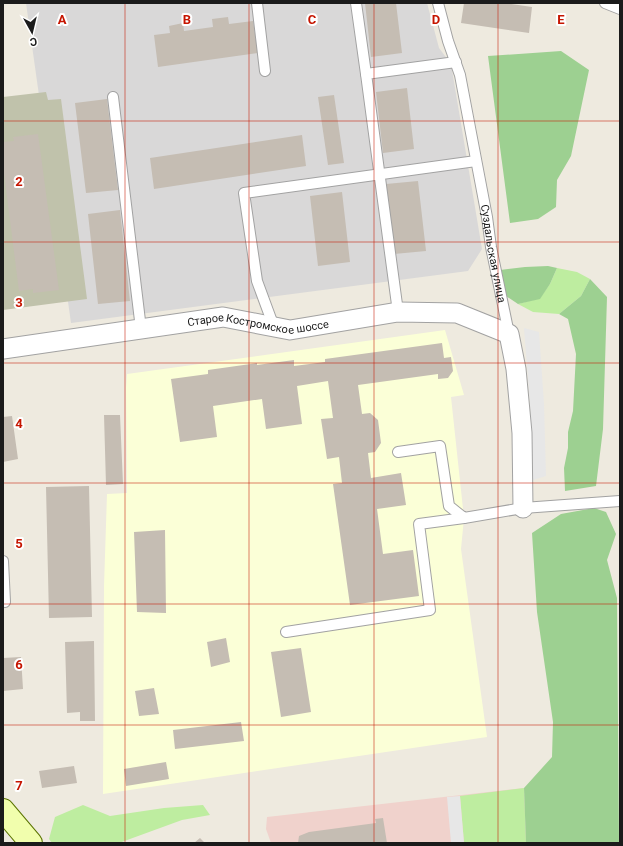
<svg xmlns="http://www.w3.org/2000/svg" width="623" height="846" viewBox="0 0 623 846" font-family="Roboto,sans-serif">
<rect width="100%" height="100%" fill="#eeeadf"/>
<path fill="#d9d8d8" d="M 26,3 L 427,3 L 439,48 L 451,64 L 482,249 L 468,271 L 71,323 Z"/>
<path fill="#f0d2cc" d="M 524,788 L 526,843 L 271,843 L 266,829 L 267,817 Z"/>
<path fill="#fbffd7" d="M 445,330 L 464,395 L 451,397 L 464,518 L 461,549 L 487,737 L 103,794 L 104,586 L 107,494 L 127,493 L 126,388 L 127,374 Z"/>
<path fill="#c0c2ab" d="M 46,92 L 48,100 L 61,99 L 87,299 L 3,310 L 3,97 Z"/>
<path fill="#beeda0" d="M 557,268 L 577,272 L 590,279 L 581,296 L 559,314 L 533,312 L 518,304 L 540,298 L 550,284 Z
M 524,788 L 526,843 L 464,843 L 460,796 Z
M 83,805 L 110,816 L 164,808 L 203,805 L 210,815 L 182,820 L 119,843 L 52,843 L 49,839 L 55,817 Z"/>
<path fill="#9dd091" d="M 561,51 L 589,70 L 571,156 L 557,180 L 556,207 L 538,219 L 510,223 L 488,56 Z
M 548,266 L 557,268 L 550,284 L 540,299 L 518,304 L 506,296 L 500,270 L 525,267 Z
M 590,279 L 607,297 L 603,429 L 596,486 L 565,491 L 564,468 L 568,448 L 568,432 L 573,411 L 576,354 L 568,319 L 559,314 L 581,296 Z
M 594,508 L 606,512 L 616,534 L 607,560 L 617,598 L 619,843 L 526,843 L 524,788 L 552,757 L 553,722 L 537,612 L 532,533 L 561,514 Z"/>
<path fill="#e7e7e7" d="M 524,328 L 539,332 L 544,404 L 546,476 L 533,480 L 530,405 Z
M 460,796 L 464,843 L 451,843 L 447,797 Z"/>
<path fill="#c5bdb3" d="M 365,3 L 396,3 L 402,53 L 371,57 Z
M 464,3 L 504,3 L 532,7 L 529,33 L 461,23 Z
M 228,17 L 229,24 L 253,21 L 258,53 L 158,67 L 154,35 L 170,33 L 169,26 L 183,23 L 184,31 L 213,27 L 212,19 Z
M 407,88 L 414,149 L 383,153 L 376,92 Z
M 334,95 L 344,163 L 328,165 L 318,97 Z
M 107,99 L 118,190 L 86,193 L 75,103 Z
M 38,134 L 59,290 L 33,293 L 33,289 L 19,291 L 3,165 L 3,142 L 14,141 L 13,137 Z
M 302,135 L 306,166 L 154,189 L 150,158 Z
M 418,181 L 426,251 L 394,254 L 386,184 Z
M 342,192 L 350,262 L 318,266 L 310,196 Z
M 120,210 L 130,301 L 98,304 L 88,214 Z
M 442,343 L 444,358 L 451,357 L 453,371 L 448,378 L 438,379 L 438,374 L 358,385 L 362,414 L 370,413 L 378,420 L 381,443 L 375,452 L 368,453 L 371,478 L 401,473 L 406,505 L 377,509 L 383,554 L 413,550 L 419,596 L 350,605 L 333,484 L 342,483 L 339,457 L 327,459 L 321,419 L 333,418 L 328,381 L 297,386 L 302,424 L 266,429 L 262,399 L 213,406 L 217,437 L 180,442 L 171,379 L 208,374 L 208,370 L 257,363 L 257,365 L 294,360 L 294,366 L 325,362 L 325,359 Z
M 104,415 L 120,415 L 123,484 L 106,485 Z
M 12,416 L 18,459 L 3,462 L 3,417 Z
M 89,486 L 92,617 L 49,618 L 46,487 Z
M 165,530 L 166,613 L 137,612 L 134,532 Z
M 226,638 L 230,662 L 211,667 L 207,642 Z
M 94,641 L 95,721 L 80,721 L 80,712 L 67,713 L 65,642 Z
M 301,648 L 311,712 L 281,717 L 271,652 Z
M 21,657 L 23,689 L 3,691 L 3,658 Z
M 154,688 L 159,714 L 139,716 L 135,691 Z
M 241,722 L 244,741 L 175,749 L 173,730 Z
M 166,762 L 169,779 L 126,786 L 124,769 Z
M 74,766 L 77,783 L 42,788 L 39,771 Z
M 383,818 L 387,843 L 298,843 L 299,836 L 309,832 L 376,823 L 375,819 Z
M 200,838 L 205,843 L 194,843 Z"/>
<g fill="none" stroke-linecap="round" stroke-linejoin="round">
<defs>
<g id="lane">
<path d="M 257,3 L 265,71"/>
<path d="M 356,3 L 366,74"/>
<path id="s1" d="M 438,3 L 448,41 L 460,75 L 487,217 L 491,247 L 509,334"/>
<path d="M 605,3 L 620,9"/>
<path d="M 113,97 L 141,329"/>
<path d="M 398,312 L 366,74 L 456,62"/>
<path d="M 274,327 L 257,281 L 244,193 L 476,161"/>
<path d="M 398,452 L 440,446 L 449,506 L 464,518 L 523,508 L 620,501"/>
<path d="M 3,561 L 5,602"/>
<path d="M 286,632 L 430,610 L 419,524 L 464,518"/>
</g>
<g id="street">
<path id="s2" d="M 3,349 L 223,317 L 290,330 L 398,312 L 457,313 L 509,334 L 516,369 L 522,433 L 523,508"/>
</g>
<path id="secondary" d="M 3,810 L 31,843"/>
</defs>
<use href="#lane" stroke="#a2a2a2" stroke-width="12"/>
<use href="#street" stroke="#a2a2a2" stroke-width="21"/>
<use href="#secondary" stroke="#5b7400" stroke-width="24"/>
<use href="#lane" stroke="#fff" stroke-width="10"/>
<use href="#street" stroke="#fff" stroke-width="19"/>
<use href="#secondary" stroke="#f1fead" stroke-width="22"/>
</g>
<path fill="none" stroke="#c61500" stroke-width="1" stroke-opacity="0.55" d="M 125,3 L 125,843M 249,3 L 249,843M 374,3 L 374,843M 498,3 L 498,843M 3,121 L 620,121M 3,242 L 620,242M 3,363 L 620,363M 3,483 L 620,483M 3,604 L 620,604M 3,725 L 620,725"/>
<g text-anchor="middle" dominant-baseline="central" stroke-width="4" stroke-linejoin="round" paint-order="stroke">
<g font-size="11" fill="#1b1b1b" stroke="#fff">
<text stroke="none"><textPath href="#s1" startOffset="257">Суздальская улица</textPath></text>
<text stroke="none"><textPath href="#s2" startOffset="258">Старое Костромское шоссе</textPath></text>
</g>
</g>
<g font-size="13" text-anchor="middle" font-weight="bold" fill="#c61500" stroke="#fff" stroke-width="4" stroke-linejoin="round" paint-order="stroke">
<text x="62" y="24">A</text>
<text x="187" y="24">B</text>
<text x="312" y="24">C</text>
<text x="436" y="24">D</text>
<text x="561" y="24">E</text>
<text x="19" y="186">2</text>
<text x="19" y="307">3</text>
<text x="19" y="428">4</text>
<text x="19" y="548">5</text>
<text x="19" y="669">6</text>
<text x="19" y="790">7</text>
</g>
<rect width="623" height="846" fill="none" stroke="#1b1b1b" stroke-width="8"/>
<g transform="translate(32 32) rotate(172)" stroke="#ffffff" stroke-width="3" paint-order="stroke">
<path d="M0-3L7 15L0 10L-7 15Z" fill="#1b1b1b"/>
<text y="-6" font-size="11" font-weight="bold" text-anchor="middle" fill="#1b1b1b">С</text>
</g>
</svg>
